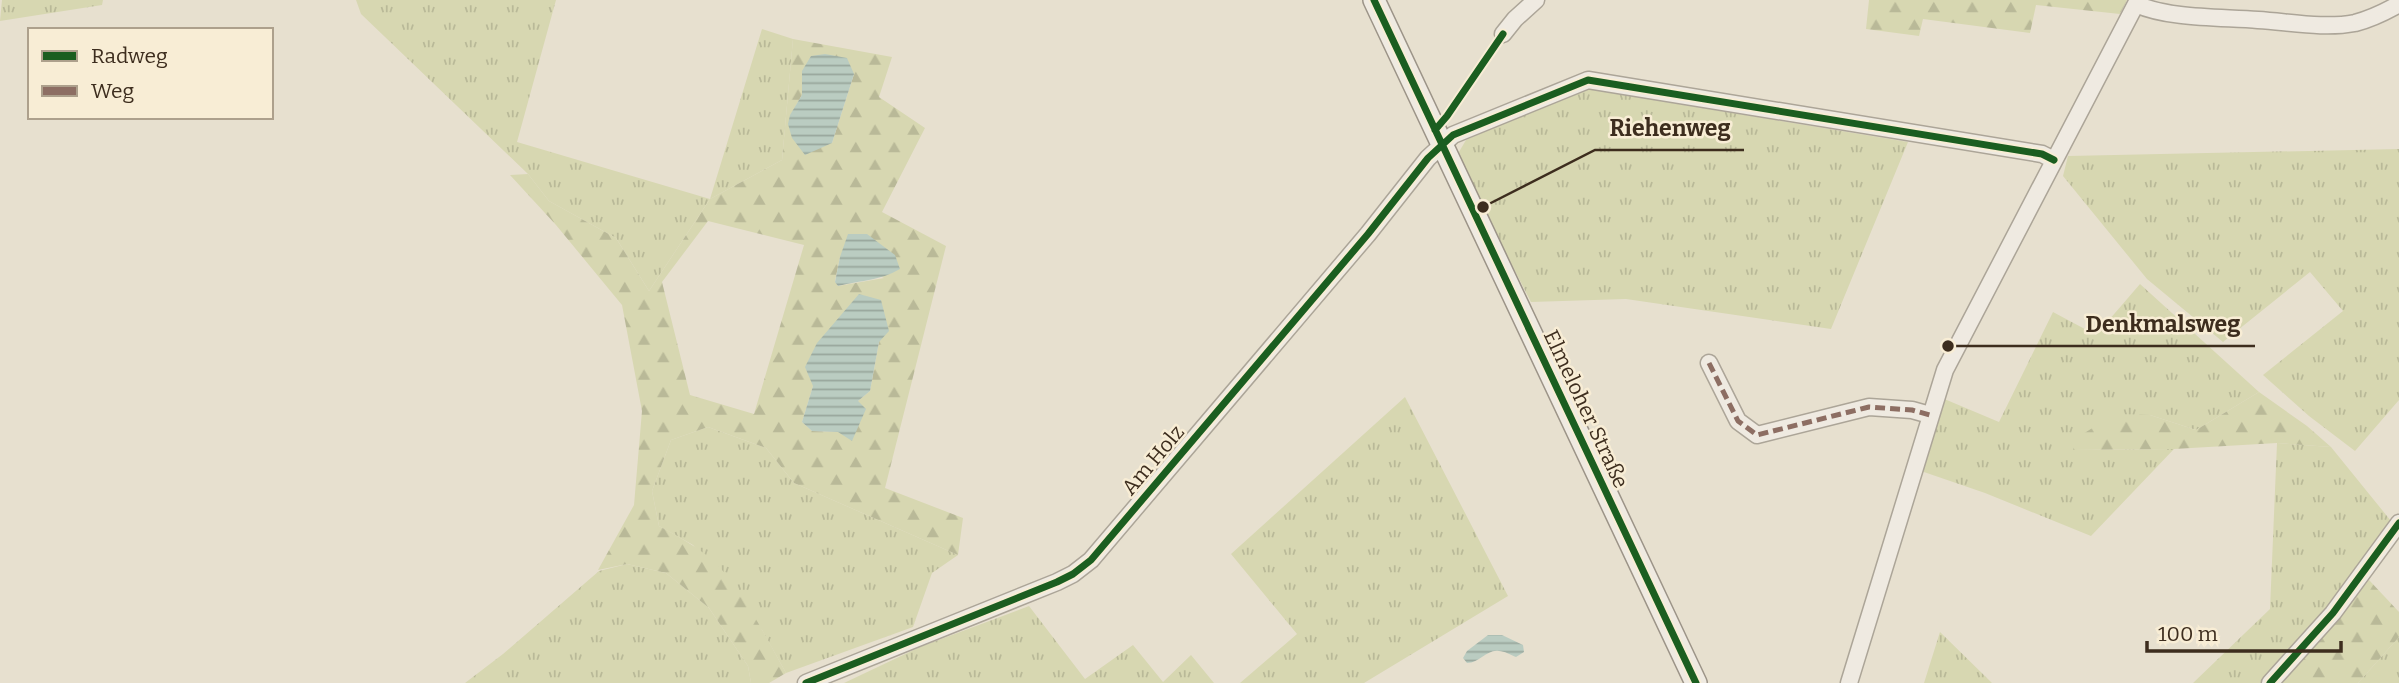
<svg xmlns="http://www.w3.org/2000/svg" width="2399" height="683" viewBox="0 0 2399 683" font-family="Bitter,serif">
<defs>
<pattern id="grass-tufts" width="24" height="20" patternUnits="userSpaceOnUse" patternTransform="scale(1.75)"><rect width="24" height="20" fill="#d7d7b1"/><path d="M3 7l-1-3M5 7V3M7 7l1-3M15 17l-1-3M17 17v-4M19 17l1-3" fill="none" stroke="#b9b998"/></pattern>
<pattern id="forest-firs" width="22" height="20" patternUnits="userSpaceOnUse" patternTransform="scale(1.75)"><rect width="22" height="20" fill="#d7d7b1"/><path d="M5 1l3.5 6h-7zM16 11l3.5 6h-7z" fill="#b9b998"/></pattern>
<pattern id="water-rules" width="6" height="5" patternUnits="userSpaceOnUse" patternTransform="scale(1.75)"><rect width="6" height="5" fill="#baccc1"/><path d="M0 2.5h6" fill="none" stroke="#98a69c"/></pattern>
</defs>
<rect width="100%" height="100%" fill="#e7e0cf"/>
<path fill="url(#grass-tufts)" d="M 2,0 L 103,0 L 102,5 L 0,21 Z
M 356,0 L 556,0 L 517,142 L 710,199 L 762,29 L 793,39 L 782,160 L 710,199 L 649,291 L 616,238 L 549,201 L 528,174 L 361,14 Z
M 1581,88 L 1908,142 L 1831,329 L 1626,299 L 1531,302 L 1456,157 L 1466,140 Z
M 2399,149 L 2399,400 L 2355,451 L 2309,416 L 2263,375 L 2343,311 L 2310,272 L 2223,342 L 2147,279 L 2063,176 L 2068,156 Z
M 2140,284 L 2259,392 L 2196,430 L 2150,415 L 2073,450 L 2174,449 L 2091,536 L 1985,493 L 1921,471 L 1942,398 L 1999,422 L 2053,312 L 2096,335 Z
M 1405,397 L 1508,596 L 1364,683 L 1240,683 L 1297,634 L 1231,554 Z
M 708,427 L 766,448 L 794,483 L 958,555 L 932,573 L 913,627 L 786,673 L 762,630 L 693,545 L 659,526 L 652,491 L 671,440 Z
M 2277,443 L 2331,447 L 2391,521 L 2332,607 L 2264,683 L 2193,683 L 2270,609 Z
M 627,564 L 666,573 L 709,608 L 748,666 L 751,683 L 465,683 L 503,654 L 599,571 Z
M 1029,606 L 1085,679 L 1133,645 L 1163,682 L 1191,655 L 1214,683 L 844,683 L 920,647 Z
M 1940,632 L 1992,683 L 1924,683 Z
M 2399,637 L 2399,683 L 2358,683 Z"/>
<path fill="url(#forest-firs)" fill-rule="evenodd" d="M 1869,0 L 2127,0 L 2120,14 L 2036,5 L 2030,33 L 1923,19 L 1919,36 L 1866,29 Z
M 793,39 L 892,57 L 879,97 L 925,128 L 882,212 L 946,246 L 885,488 L 963,518 L 958,555 L 794,483 L 766,448 L 708,427 L 671,440 L 652,491 L 659,526 C 681,538 706,551 722,570 C 746,597 768,641 786,673 L 769,683 L 751,683 L 748,666 L 709,608 L 666,573 L 627,564 L 598,570 L 634,505 L 642,411 L 622,305 L 556,225 L 510,175 L 528,174 L 549,201 L 616,238 L 649,291 L 710,199 L 782,160 ZM 802,71 L 854,74 L 832,143 L 790,116 L 802,95 ZM 708,221 L 804,245 L 754,414 L 690,395 L 662,282 ZM 840,257 L 884,278 L 838,286 L 835,281 ZM 879,342 L 870,391 L 858,401 L 838,432 L 812,431 L 802,422 L 813,386 Z
M 2259,392 L 2307,426 L 2331,447 L 2277,443 L 2174,449 L 2073,450 L 2078,437 L 2115,414 L 2150,415 L 2196,430 Z
M 2369,580 L 2399,612 L 2399,637 L 2358,683 L 2280,683 Z"/>
<path fill="url(#water-rules)" d="M 825,54 L 847,58 L 854,74 L 832,143 L 805,155 L 792,138 L 788,124 L 790,115 L 802,95 L 802,71 L 811,56 Z
M 848,234 L 867,234 L 895,255 L 900,269 C 879,281 862,280 838,286 L 835,282 L 840,257 Z
M 859,294 L 881,300 L 889,331 L 879,342 L 870,391 L 858,401 L 866,409 L 852,441 L 838,432 L 812,431 L 802,422 L 813,386 L 805,367 L 817,343 Z
M 1488,635 L 1502,635 L 1523,645 L 1524,652 L 1516,657 C 1511,655 1504,651 1499,651 C 1487,649 1480,663 1467,663 L 1463,658 L 1467,651 Z"/>
<g fill="none" stroke-linecap="round" stroke-linejoin="round">
<defs>
<path id="street" d="M 2136,4 C 2169,19 2222,17 2258,20 C 2290,22 2324,29 2355,23 C 2370,19 2385,12 2399,4
M 1503,34 L 1515,19 L 1536,0
M 1709,363 L 1738,421 L 1757,435 L 1869,407 L 1912,410 L 1930,415
M 806,683 L 1057,582 L 1073,574 L 1091,560 L 1368,234 L 1428,158 L 1453,135 L 1588,80 L 2042,154 L 2054,160
M 1849,683 L 1945,370 L 2138,0
M 2270,683 L 2333,613 L 2399,523"/>
<path id="secondary" d="M 1374,0 L 1696,683"/>
</defs>
<use href="#street" stroke="#aca598" stroke-width="19"/>
<use href="#secondary" stroke="#9c9488" stroke-width="24"/>
<use href="#street" stroke="#efeae1" stroke-width="16"/>
<use href="#secondary" stroke="#efeae1" stroke-width="21"/>
<path stroke="#8d6e63" stroke-width="5" stroke-dasharray="10 5" stroke-linecap="butt" d="M 1709,363 L 1738,421 L 1757,435 L 1869,407 L 1912,410 L 1930,415"/>
<defs>
<path id="cycleway" d="M 1374,0 L 1696,683
M 1435,130 L 1447,116 L 1503,34
M 806,683 L 1057,582 L 1073,574 L 1091,560 L 1368,234 L 1428,158 L 1453,135 L 1588,80 L 2042,154 L 2054,160
M 2270,683 L 2333,613 L 2399,523"/>
</defs>
<use href="#cycleway" stroke="#f8edd5" stroke-width="11"/>
<use href="#cycleway" stroke="#1b5e20" stroke-width="7"/>
</g>
<g text-anchor="middle" dominant-baseline="central" stroke-width="5" stroke-linejoin="round" paint-order="stroke">
<g font-size="21" fill="#3d2d1e" stroke="#f8edd5">
<text transform="translate(1586 409) rotate(65)">Elmeloher Straße</text>
<text transform="translate(1153 460) rotate(-50)">Am Holz</text>
</g>
</g>
<path fill="none" stroke="#3d2d1e" stroke-width="2.5" d="M1483 207L1595 150H1744M1948 346L2072 346H2255"/>
<g fill="#3d2d1e" stroke="#f8edd5" stroke-width="2.5">
<circle cx="1483" cy="207" r="7"/>
<circle cx="1948" cy="346" r="7"/>
</g>
<g font-size="23" text-anchor="middle" font-weight="bold" fill="#3d2d1e" stroke="#f8edd5" stroke-width="5" stroke-linejoin="round" paint-order="stroke">
<text x="1670" y="136">Riehenweg</text>
<text x="2163" y="332">Denkmalsweg</text>
</g>
<rect x="28" y="28" width="245" height="91" fill="#f8edd5" stroke="#ada08c" stroke-width="2"/>
<rect x="42" y="51" width="35" height="10" fill="#1b5e20" stroke="#ada08c" stroke-width="2"/>
<text x="91" y="63" font-size="21" fill="#3d2d1e">Radweg</text>
<rect x="42" y="86" width="35" height="10" fill="#8d6e63" stroke="#ada08c" stroke-width="2"/>
<text x="91" y="98" font-size="21" fill="#3d2d1e">Weg</text>
<path d="M2147 641v10h194v-10" fill="none" stroke="#3d2d1e" stroke-width="3.5"/>
<text x="2158" y="641" font-size="21" fill="#3d2d1e" stroke="#f8edd5" stroke-width="5" paint-order="stroke">100 m</text>
</svg>
